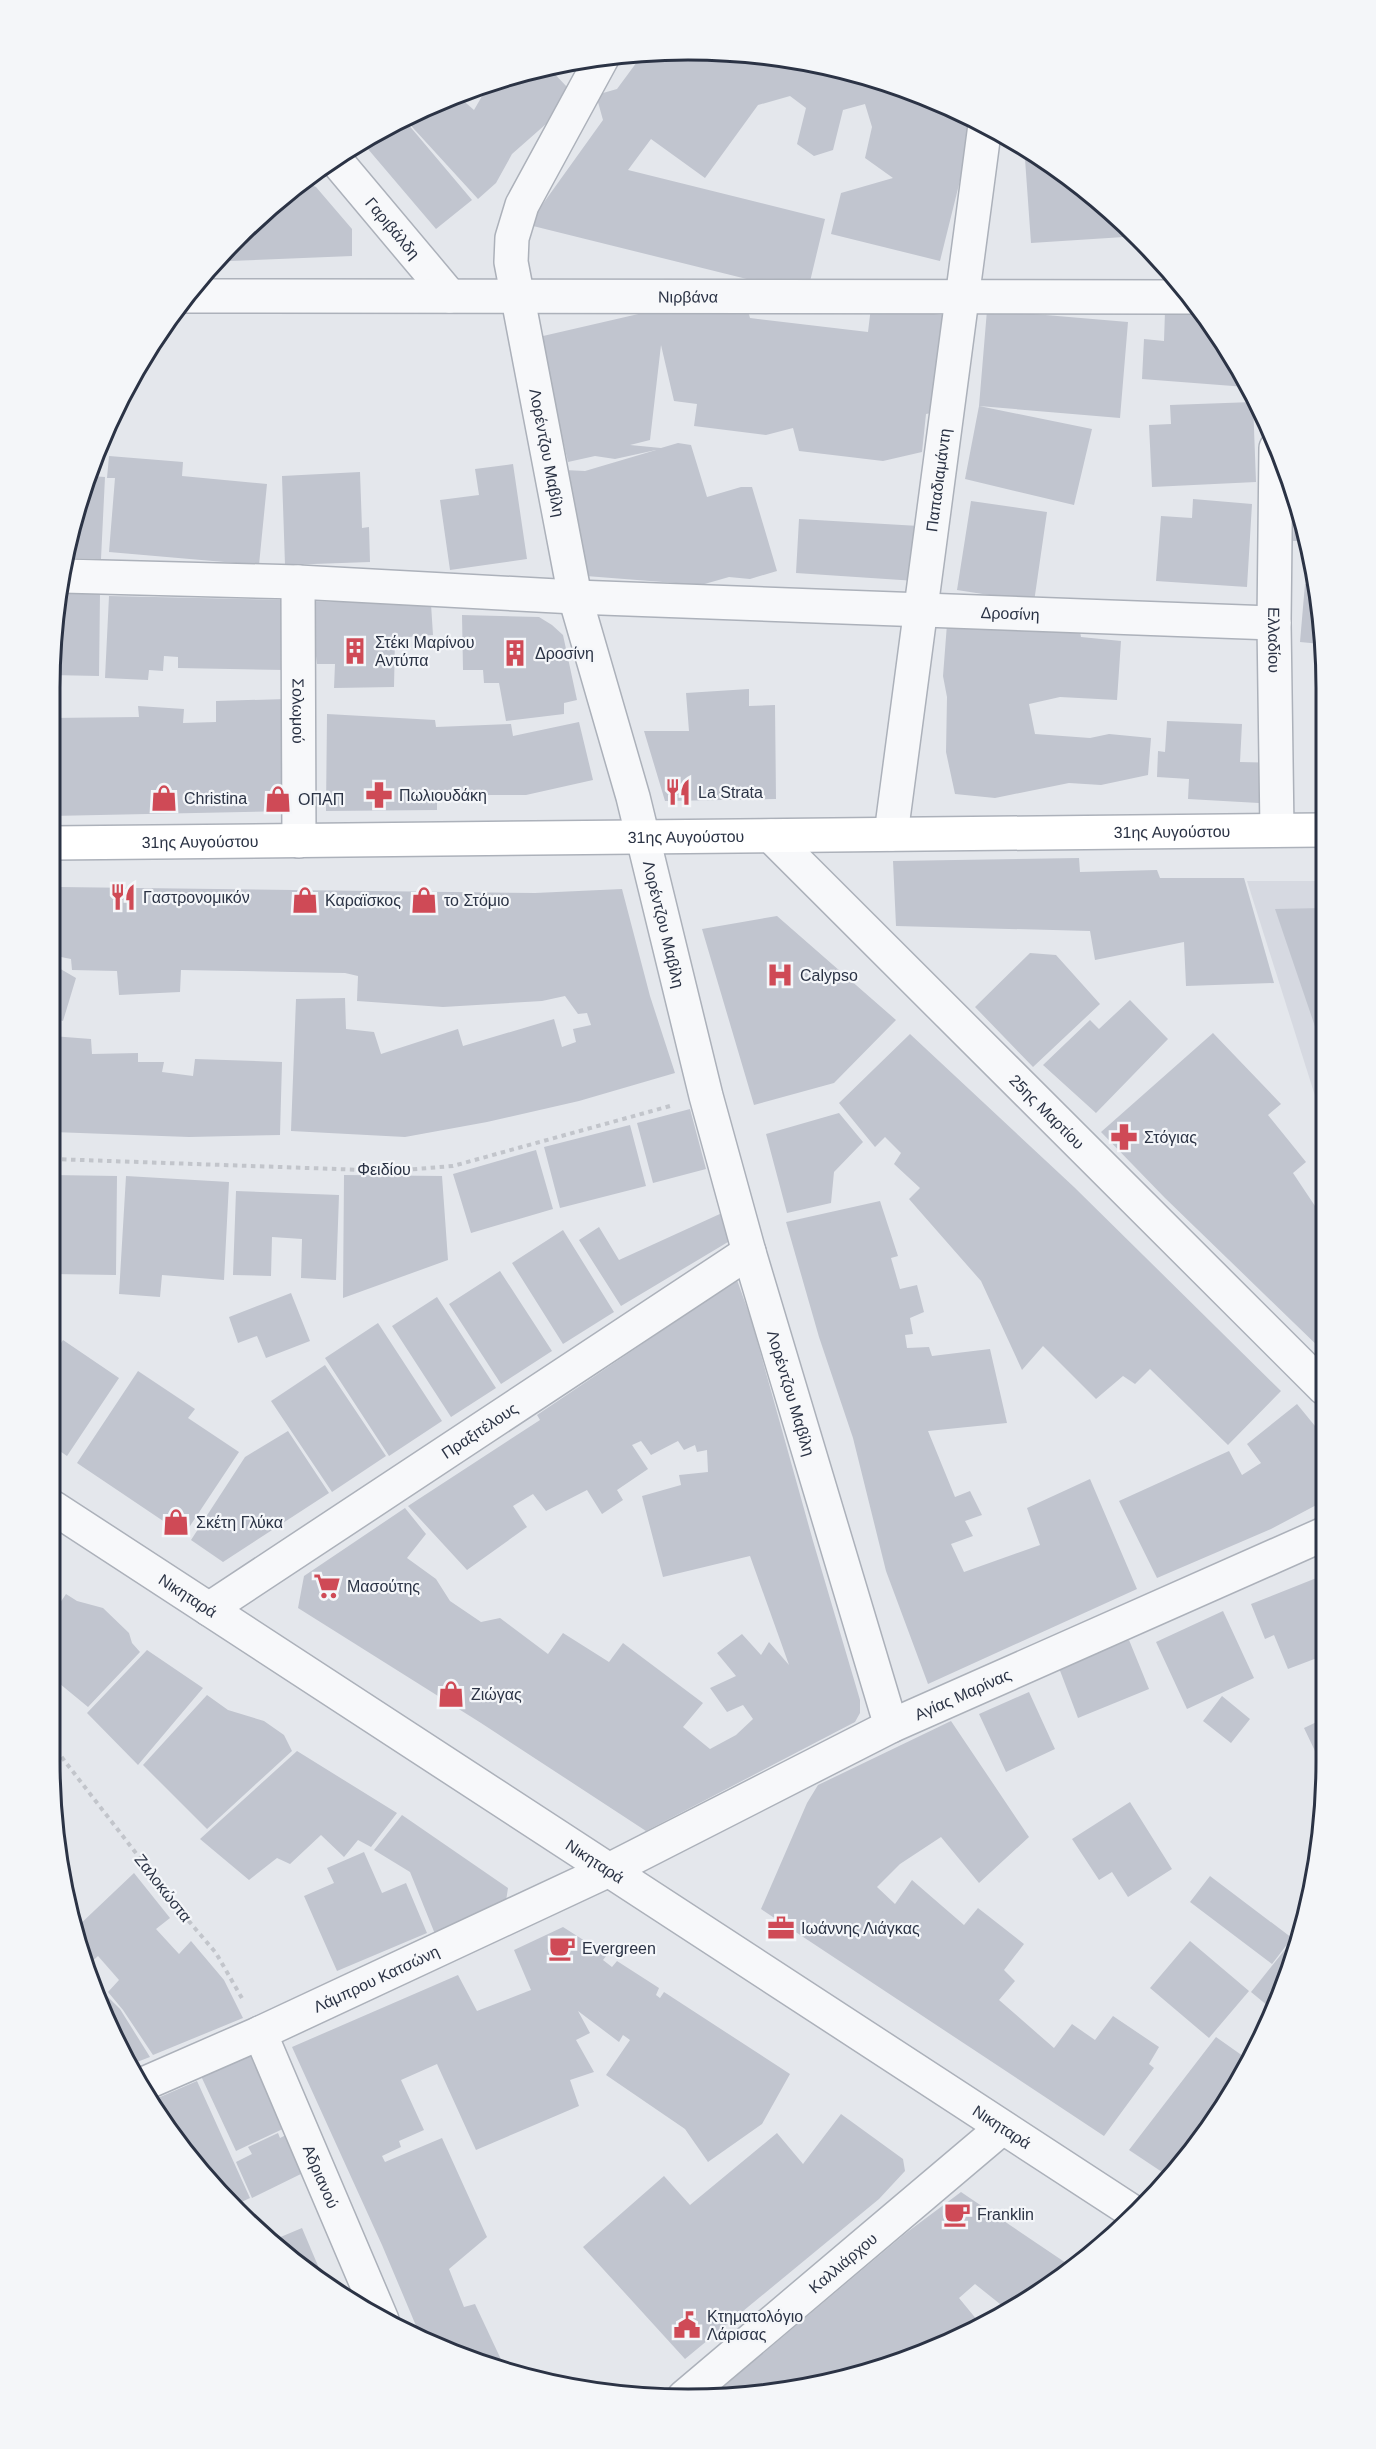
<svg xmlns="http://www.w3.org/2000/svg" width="1376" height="2449" viewBox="0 0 1376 2449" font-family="Arial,sans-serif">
<rect width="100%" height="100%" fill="#e4e7ec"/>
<path fill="#d6d9e1" d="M 1247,881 L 1322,881 L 1323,1121 Z"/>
<path fill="#c1c5cf" d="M 645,51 L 772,55 L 894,84 L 975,120 L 940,261 L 831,234 L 841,193 L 893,178 L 865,158 L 872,127 L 865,104 L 843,110 L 833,150 L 814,156 L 797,144 L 806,108 L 790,96 L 758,105 L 705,178 L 651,139 L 628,170 L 825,219 L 807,294 L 533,226 L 532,219 L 603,120 L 596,95 L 617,89 Z
M 553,66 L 550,69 L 567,87 L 546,124 L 512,154 L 496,183 L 478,199 L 403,117 L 458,96 L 474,110 L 489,84 L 523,71 Z
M 402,117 L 472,200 L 436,229 L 362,142 Z
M 1037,158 L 1123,223 L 1124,237 L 1031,243 L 1025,159 Z
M 304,179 L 309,184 L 316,187 L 352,229 L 352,256 L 230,261 L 230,246 Z
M 227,249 L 227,264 L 211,264 Z
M 686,303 L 748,311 L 750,318 L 868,332 L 871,307 L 943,315 L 946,410 L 926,414 L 922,452 L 883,461 L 799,451 L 793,428 L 766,435 L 694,426 L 697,404 L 674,401 L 661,345 L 650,440 L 630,445 L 661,448 L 678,443 L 691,445 L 707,497 L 741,487 L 752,487 L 777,571 L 750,579 L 729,577 L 701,585 L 586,576 L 564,470 L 585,471 L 656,450 L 615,459 L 595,456 L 568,462 L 541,348 L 543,336 Z
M 987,310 L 1128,322 L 1120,418 L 979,406 Z
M 1165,311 L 1203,314 L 1219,334 L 1246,387 L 1142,379 L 1144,339 L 1164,341 Z
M 1253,402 L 1256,482 L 1152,487 L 1149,425 L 1171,424 L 1170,405 Z
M 979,406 L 1092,429 L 1074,505 L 965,479 Z
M 109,456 L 183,462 L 182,476 L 267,484 L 259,565 L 109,552 L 115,478 L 107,478 Z
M 513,464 L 527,559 L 450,570 L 440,500 L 479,495 L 475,469 Z
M 360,472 L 362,528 L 369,527 L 370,562 L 285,565 L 282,476 Z
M 90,476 L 105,477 L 101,559 L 65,558 L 71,522 Z
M 1295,495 L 1306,541 L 1293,541 Z
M 1193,499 L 1252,504 L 1247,587 L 1156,581 L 1161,516 L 1192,518 Z
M 971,501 L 1047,512 L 1034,602 L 957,590 Z
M 799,519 L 919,526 L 916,581 L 796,573 Z
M 1314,575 L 1321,605 L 1321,644 L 1300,642 L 1305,584 L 1313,585 Z
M 60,591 L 100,593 L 99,676 L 51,675 L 51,647 Z
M 109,596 L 285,600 L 285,670 L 178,668 L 178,657 L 164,656 L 163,671 L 149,670 L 148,680 L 105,678 Z
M 309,601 L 431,604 L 433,635 L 395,638 L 394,687 L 334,688 L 335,664 L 317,664 Z
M 462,615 L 539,617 L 552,625 L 563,635 L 577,700 L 564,703 L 564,714 L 506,721 L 499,683 L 484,683 L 483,670 L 463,670 Z
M 947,624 L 1079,626 L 1081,637 L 1121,641 L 1117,700 L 1060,697 L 1029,704 L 1035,734 L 1090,738 L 1109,734 L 1151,738 L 1148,775 L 1101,785 L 1069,783 L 995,798 L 955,794 L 946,752 L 947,697 L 943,676 Z
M 749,689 L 749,706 L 775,705 L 776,799 L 665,801 L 644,731 L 689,731 L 686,693 Z
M 286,699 L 290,811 L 51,816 L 51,718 L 139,717 L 138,706 L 184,709 L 183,723 L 216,722 L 216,701 Z
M 327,714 L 435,720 L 436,727 L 511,724 L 513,736 L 579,722 L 593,780 L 526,795 L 437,795 L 437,810 L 326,811 Z
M 1167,721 L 1242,724 L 1240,762 L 1277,763 L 1276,804 L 1188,799 L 1189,779 L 1157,777 L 1158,751 L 1165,752 Z
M 1079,858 L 1080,872 L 1157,870 L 1160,878 L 1244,878 L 1274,983 L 1186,986 L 1184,942 L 1095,960 L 1090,931 L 896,926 L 893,861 Z
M 52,885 L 55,885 L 54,925 L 52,925 Z
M 60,887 L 535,893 L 622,889 L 650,996 L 675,1073 L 579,1101 L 487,1122 L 405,1137 L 291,1131 L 296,999 L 345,998 L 346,1029 L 374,1032 L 381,1054 L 458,1029 L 463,1046 L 554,1019 L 562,1047 L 576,1042 L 573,1029 L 591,1025 L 587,1013 L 578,1014 L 565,996 L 542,1001 L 443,1007 L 357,1001 L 358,976 L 345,973 L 181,970 L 180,992 L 119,995 L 117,971 L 72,970 L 71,959 L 56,956 Z
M 1322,908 L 1323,1047 L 1322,1047 L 1275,909 Z
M 777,916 L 896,1020 L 834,1083 L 754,1105 L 702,929 Z
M 1030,953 L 1056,955 L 1100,1004 L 1033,1067 L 975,1007 Z
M 52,964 L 76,978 L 63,1021 L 52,1018 Z
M 1130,1000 L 1168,1039 L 1096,1113 L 1043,1065 L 1090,1020 L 1099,1029 Z
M 1213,1033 L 1281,1104 L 1268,1115 L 1306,1162 L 1293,1173 L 1323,1218 L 1324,1352 L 1165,1198 L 1101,1132 Z
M 910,1034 L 1074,1187 L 1281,1391 L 1228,1445 L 1150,1369 L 1135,1384 L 1123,1376 L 1096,1399 L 1043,1346 L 1022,1370 L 981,1281 L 909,1199 L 920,1188 L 894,1164 L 901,1153 L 885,1137 L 875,1147 L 839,1103 Z
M 52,1036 L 91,1039 L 92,1054 L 138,1053 L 138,1062 L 164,1062 L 162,1072 L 193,1076 L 195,1059 L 282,1062 L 280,1135 L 189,1137 L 53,1132 Z
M 690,1109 L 706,1169 L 653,1183 L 637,1123 Z
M 839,1113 L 863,1142 L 834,1172 L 831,1203 L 787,1213 L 766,1134 Z
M 630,1125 L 646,1186 L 560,1208 L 544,1147 Z
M 536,1150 L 553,1209 L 471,1233 L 453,1174 Z
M 53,1175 L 117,1176 L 116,1275 L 53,1274 Z
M 344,1175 L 442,1176 L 448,1260 L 343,1298 Z
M 126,1176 L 229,1182 L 224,1280 L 162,1275 L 160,1297 L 119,1294 Z
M 236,1191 L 339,1195 L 336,1280 L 301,1278 L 302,1239 L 272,1237 L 271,1276 L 233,1275 Z
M 880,1201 L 898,1256 L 891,1258 L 900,1289 L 917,1285 L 924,1312 L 910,1318 L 913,1334 L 905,1335 L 907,1348 L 929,1347 L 932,1356 L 990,1349 L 1007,1423 L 928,1431 L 955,1497 L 970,1491 L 982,1515 L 965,1521 L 973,1536 L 951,1544 L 964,1572 L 1040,1545 L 1027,1508 L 1090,1479 L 1137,1589 L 928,1684 L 886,1571 L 853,1438 L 819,1337 L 786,1222 Z
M 722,1213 L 733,1239 L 621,1306 L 579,1240 L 599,1227 L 619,1260 Z
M 563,1230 L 614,1312 L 563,1344 L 512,1263 Z
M 500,1271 L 552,1351 L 501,1384 L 449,1304 Z
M 737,1280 L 751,1319 L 813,1541 L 860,1700 L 860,1713 L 855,1722 L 646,1831 L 481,1723 L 298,1608 L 304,1576 L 405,1508 L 426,1534 L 407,1558 L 436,1579 L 450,1601 L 481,1622 L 500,1618 L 548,1654 L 563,1633 L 609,1662 L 623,1643 L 703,1703 L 683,1727 L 710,1749 L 736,1735 L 753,1719 L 743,1705 L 727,1712 L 710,1688 L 736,1676 L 717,1653 L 742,1634 L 761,1655 L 769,1642 L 789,1665 L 750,1556 L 663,1577 L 642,1496 L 681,1485 L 679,1475 L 708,1472 L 707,1450 L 697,1452 L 695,1445 L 684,1450 L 678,1441 L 651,1455 L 641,1441 L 632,1445 L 648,1469 L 617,1490 L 623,1500 L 602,1514 L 587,1490 L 546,1511 L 533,1494 L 513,1506 L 527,1527 L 467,1570 L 408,1506 L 540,1420 L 537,1415 Z
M 291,1293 L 310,1341 L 266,1358 L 257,1336 L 238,1343 L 229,1317 Z
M 437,1297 L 496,1388 L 451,1417 L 392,1326 Z
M 378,1323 L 442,1421 L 389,1456 L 325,1358 Z
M 63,1340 L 119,1378 L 67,1456 L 54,1447 L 53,1355 Z
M 325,1365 L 386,1456 L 332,1492 L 271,1401 Z
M 138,1371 L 195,1409 L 188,1418 L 239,1452 L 184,1535 L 77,1463 Z
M 1297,1404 L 1324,1437 L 1324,1501 L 1271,1529 L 1157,1578 L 1119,1501 L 1229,1451 L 1242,1475 L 1261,1463 L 1247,1444 Z
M 288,1431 L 329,1493 L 223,1562 L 191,1540 L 245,1457 Z
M 1324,1575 L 1325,1655 L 1288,1669 L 1274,1635 L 1265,1639 L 1251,1604 Z
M 66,1594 L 77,1601 L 103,1608 L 129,1633 L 132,1643 L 140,1652 L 88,1707 L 54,1679 L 54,1612 Z
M 1223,1611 L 1254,1678 L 1187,1709 L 1156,1642 Z
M 1129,1640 L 1149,1689 L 1078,1718 L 1059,1668 Z
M 147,1650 L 203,1688 L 138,1765 L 87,1713 Z
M 1029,1692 L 1055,1749 L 1006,1772 L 979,1714 Z
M 207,1695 L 228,1710 L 264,1721 L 284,1735 L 292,1751 L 207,1829 L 143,1765 Z
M 1222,1696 L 1250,1719 L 1231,1743 L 1203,1721 Z
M 1325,1718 L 1325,1772 L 1304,1728 Z
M 951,1721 L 1029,1837 L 979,1883 L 941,1837 L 900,1864 L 877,1887 L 895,1904 L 912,1880 L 964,1925 L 978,1908 L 1024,1944 L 1004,1970 L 1015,1981 L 999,2000 L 1054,2048 L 1072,2024 L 1095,2040 L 1113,2016 L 1159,2047 L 1149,2064 L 1154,2068 L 1104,2136 L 761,1909 L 807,1803 L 818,1785 Z
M 297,1751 L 397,1813 L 371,1847 L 358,1840 L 344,1857 L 321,1835 L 290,1864 L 277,1858 L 249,1880 L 200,1839 Z
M 1130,1802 L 1172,1869 L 1128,1897 L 1112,1872 L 1099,1880 L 1072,1839 Z
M 402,1815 L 508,1888 L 506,1901 L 435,1934 L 410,1872 L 374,1850 Z
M 364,1852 L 382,1893 L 406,1883 L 427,1933 L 337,1971 L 304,1896 L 334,1883 L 327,1868 Z
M 134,1873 L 170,1918 L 156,1929 L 179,1954 L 191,1941 L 224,1980 L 243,2018 L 153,2055 L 123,2010 L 108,1992 L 119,1980 L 98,1956 L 87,1966 L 82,1959 L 75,1929 Z
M 1210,1876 L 1292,1938 L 1272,1964 L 1190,1902 Z
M 563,1927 L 607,1955 L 603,1960 L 612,1967 L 617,1961 L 659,1988 L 656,1995 L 660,1998 L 664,1992 L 790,2074 L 762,2124 L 708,2162 L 685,2129 L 606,2075 L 630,2040 L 623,2035 L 619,2042 L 578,2011 L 590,2033 L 576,2040 L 594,2072 L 570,2080 L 579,2106 L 476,2150 L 437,2064 L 401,2080 L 424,2130 L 399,2141 L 401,2147 L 382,2156 L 385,2162 L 442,2138 L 487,2237 L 449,2269 L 464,2307 L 475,2304 L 505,2368 L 503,2370 L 422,2340 L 382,2245 L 292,2047 L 458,1975 L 477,2011 L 531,1990 L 514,1950 Z
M 1295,1937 L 1298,1939 L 1293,1966 L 1273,2010 L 1251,1992 Z
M 1190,1941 L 1249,1991 L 1209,2038 L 1150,1988 Z
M 99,1988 L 120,2009 L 150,2057 L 129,2065 L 116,2044 L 94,1992 Z
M 1216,2037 L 1250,2061 L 1241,2081 L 1171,2178 L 1129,2150 Z
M 252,2053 L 287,2127 L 236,2151 L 201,2076 Z
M 197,2081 L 250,2198 L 231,2207 L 181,2149 L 151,2101 Z
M 841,2114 L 903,2159 L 905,2171 L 879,2199 L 685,2359 L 583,2247 L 664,2176 L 690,2205 L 777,2133 L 803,2164 Z
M 278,2133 L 280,2138 L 290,2133 L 307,2171 L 252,2198 L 236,2162 L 252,2154 L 248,2147 Z
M 961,2192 L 1072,2267 L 1010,2312 L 975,2284 L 959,2298 L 982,2326 L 932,2351 L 813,2387 L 729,2398 L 710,2398 L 906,2233 Z
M 302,2228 L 327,2287 L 271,2241 Z
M 355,2291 L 362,2308 L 343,2297 Z"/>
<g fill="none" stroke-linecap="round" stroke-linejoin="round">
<defs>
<g id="minor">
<path id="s1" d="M 602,58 L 522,205 L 512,238 L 511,262 L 575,597 L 633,797 L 706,1096 L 749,1252 L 891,1726"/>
<path id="s2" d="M 335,159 L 450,296"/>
<path id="s3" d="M 187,296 L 1189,297"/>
<path id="s4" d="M 1276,448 L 1274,623 L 1277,830"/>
<path id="s5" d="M 63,576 L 298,582 L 575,597 L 1274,623"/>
<path id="s6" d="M 298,582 L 299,841"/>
<path id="s7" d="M 891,834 L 985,125"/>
<path id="s8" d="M 771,836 L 1324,1388"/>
<path id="s9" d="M 209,1609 L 749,1252"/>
<path id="s10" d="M 260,2033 L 382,2320"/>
<path id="s11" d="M 141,2085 L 260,2033 L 609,1870 L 891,1726 L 1324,1534"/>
<path id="s12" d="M 684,2397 L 1002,2128"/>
</g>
<g id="tertiary">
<path id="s13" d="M 54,1508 L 1136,2214"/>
</g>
<g id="secondary">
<path id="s14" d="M 52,843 L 1322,830"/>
</g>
</defs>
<use href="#minor" stroke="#acb1ba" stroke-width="36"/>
<use href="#tertiary" stroke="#acb1ba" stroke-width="36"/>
<use href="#secondary" stroke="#acb1ba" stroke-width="36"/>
<path stroke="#c2c5cb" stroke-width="4" stroke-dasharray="4.5 4.5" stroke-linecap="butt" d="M 53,1159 L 393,1171 L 453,1166 L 670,1106
M 55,1751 L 60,1755 L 187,1919 L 216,1953 L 243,2000"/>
<use href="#minor" stroke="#f7f8fa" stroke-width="33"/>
<use href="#tertiary" stroke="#f7f8fa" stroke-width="33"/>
<use href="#secondary" stroke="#fff" stroke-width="33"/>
</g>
<defs>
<symbol id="building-bare" viewBox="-9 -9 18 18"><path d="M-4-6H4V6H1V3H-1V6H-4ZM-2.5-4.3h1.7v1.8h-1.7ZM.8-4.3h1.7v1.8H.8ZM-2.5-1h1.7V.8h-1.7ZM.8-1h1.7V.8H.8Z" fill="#cf4a56" stroke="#f4f6f9" stroke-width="2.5" paint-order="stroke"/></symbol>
<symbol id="restaurant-bare" viewBox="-9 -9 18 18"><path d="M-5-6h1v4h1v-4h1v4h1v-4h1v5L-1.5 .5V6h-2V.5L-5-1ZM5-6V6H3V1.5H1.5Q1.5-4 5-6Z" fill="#cf4a56" stroke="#f4f6f9" stroke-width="2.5" paint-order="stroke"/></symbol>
<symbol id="pharmacy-bare" viewBox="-9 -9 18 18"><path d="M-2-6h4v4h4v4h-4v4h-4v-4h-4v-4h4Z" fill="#cf4a56" stroke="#f4f6f9" stroke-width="2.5" paint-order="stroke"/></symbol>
<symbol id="shop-bare" viewBox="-9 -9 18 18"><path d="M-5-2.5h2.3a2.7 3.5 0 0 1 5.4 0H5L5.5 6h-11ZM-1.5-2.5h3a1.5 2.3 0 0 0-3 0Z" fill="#cf4a56" stroke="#f4f6f9" stroke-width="2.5" paint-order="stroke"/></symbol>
<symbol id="hospital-bare" viewBox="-9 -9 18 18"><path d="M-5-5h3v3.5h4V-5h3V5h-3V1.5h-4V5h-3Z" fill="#cf4a56" stroke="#f4f6f9" stroke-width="2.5" paint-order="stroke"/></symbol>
<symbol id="supermarket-bare" viewBox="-9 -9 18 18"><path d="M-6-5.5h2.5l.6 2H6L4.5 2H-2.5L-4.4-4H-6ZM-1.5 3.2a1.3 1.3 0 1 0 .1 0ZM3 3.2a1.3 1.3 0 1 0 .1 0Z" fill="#cf4a56" stroke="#f4f6f9" stroke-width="2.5" paint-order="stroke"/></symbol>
<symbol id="office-bare" viewBox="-9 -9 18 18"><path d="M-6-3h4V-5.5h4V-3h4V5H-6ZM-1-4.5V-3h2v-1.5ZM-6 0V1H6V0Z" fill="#cf4a56" stroke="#f4f6f9" stroke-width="2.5" paint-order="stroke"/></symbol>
<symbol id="cafe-bare" viewBox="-9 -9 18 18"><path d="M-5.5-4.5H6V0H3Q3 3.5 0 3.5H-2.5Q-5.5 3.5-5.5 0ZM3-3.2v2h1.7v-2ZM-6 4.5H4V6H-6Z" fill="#cf4a56" stroke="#f4f6f9" stroke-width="2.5" paint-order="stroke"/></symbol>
<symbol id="civic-bare" viewBox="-9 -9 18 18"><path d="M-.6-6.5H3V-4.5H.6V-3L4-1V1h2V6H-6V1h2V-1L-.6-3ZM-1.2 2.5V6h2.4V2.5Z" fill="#cf4a56" stroke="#f4f6f9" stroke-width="2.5" paint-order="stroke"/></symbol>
</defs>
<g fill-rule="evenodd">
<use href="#building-bare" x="336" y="632" width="38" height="38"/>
<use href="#building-bare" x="496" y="634" width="38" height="38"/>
<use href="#restaurant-bare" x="659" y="773" width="38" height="38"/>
<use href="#pharmacy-bare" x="360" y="776" width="38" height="38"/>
<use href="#shop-bare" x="145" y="779" width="38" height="38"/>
<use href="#shop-bare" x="259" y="780" width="38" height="38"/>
<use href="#restaurant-bare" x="104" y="878" width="38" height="38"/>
<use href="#shop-bare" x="286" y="881" width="38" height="38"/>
<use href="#shop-bare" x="405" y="881" width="38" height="38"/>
<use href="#hospital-bare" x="761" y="956" width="38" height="38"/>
<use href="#pharmacy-bare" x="1105" y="1118" width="38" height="38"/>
<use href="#shop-bare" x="157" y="1503" width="38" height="38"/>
<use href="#supermarket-bare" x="308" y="1567" width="38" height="38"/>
<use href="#shop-bare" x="432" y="1675" width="38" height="38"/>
<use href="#office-bare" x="762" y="1909" width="38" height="38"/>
<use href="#cafe-bare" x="543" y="1929" width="38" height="38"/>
<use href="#cafe-bare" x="938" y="2195" width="38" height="38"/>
<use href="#civic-bare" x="668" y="2306" width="38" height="38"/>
</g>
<g text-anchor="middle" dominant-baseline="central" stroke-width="4.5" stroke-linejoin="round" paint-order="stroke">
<g font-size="16" fill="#2b3345" stroke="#f4f6f9">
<text stroke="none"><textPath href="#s2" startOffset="90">Γαριβάλδη</textPath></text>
<text stroke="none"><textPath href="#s3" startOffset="501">Νιρβάνα</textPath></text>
<text stroke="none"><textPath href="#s1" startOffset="420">Λορέντζου Μαβίλη</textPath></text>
<text stroke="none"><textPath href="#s7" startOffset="357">Παπαδιαμάντη</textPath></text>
<text stroke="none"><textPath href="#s5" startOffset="948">Δροσίνη</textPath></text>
<text stroke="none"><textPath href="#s4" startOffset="192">Ελλαδίου</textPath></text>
<text stroke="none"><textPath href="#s6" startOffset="129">Σολωμού</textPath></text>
<text stroke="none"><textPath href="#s14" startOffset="1120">31ης Αυγούστου</textPath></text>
<text stroke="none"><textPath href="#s14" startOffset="634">31ης Αυγούστου</textPath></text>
<text stroke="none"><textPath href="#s14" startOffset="148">31ης Αυγούστου</textPath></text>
<text stroke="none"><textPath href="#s1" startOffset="906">Λορέντζου Μαβίλη</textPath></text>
<text stroke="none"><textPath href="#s8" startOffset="390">25ης Μαρτίου</textPath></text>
<text x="384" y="1169">Φειδίου</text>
<text stroke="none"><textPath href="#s1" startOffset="1392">Λορέντζου Μαβίλη</textPath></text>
<text stroke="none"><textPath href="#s9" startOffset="324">Πραξιτέλους</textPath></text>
<text stroke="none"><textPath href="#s13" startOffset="160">Νικηταρά</textPath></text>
<text stroke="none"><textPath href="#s11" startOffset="910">Αγίας Μαρίνας</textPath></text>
<text stroke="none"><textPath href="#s13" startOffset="646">Νικηταρά</textPath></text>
<text transform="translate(163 1888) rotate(52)">Ζαλοκώστα</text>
<text stroke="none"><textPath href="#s11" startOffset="258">Λάμπρου Κατσώνη</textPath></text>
<text stroke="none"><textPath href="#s13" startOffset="1132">Νικηταρά</textPath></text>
<text stroke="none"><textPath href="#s10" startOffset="156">Αδριανού</textPath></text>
<text stroke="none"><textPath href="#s12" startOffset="208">Καλλιάρχου</textPath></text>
</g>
<g font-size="16" fill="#2b3345" stroke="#f4f6f9" text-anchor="start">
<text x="375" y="642">Στέκι Μαρίνου<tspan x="375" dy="18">Αντύπα</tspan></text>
<text x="535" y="653">Δροσίνη</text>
<text x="698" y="792">La Strata</text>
<text x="399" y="795">Πωλιουδάκη</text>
<text x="184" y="798">Christina</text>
<text x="298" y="799">ΟΠΑΠ</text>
<text x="143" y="897">Γαστρονομικόν</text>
<text x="325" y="900">Καραϊσκος</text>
<text x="444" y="900">το Στόμιο</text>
<text x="800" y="975">Calypso</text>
<text x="1144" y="1137">Στόγιας</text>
<text x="196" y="1522">Σκέτη Γλύκα</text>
<text x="347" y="1586">Μασούτης</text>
<text x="471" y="1694">Ζιώγας</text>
<text x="801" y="1928">Ιωάννης Λιάγκας</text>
<text x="582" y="1948">Evergreen</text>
<text x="977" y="2214">Franklin</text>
<text x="707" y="2316">Κτηματολόγιο<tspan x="707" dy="18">Λάρισας</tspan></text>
</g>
</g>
<path d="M0 0H1376V2449H0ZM688 60H688A628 628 0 0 1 1316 688V1761A628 628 0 0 1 688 2389H688A628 628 0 0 1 60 1761V688A628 628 0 0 1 688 60Z" fill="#f4f6f9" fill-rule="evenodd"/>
<path fill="none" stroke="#2b3345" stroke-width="3" d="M688 60H688A628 628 0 0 1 1316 688V1761A628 628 0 0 1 688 2389H688A628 628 0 0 1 60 1761V688A628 628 0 0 1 688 60Z"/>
</svg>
